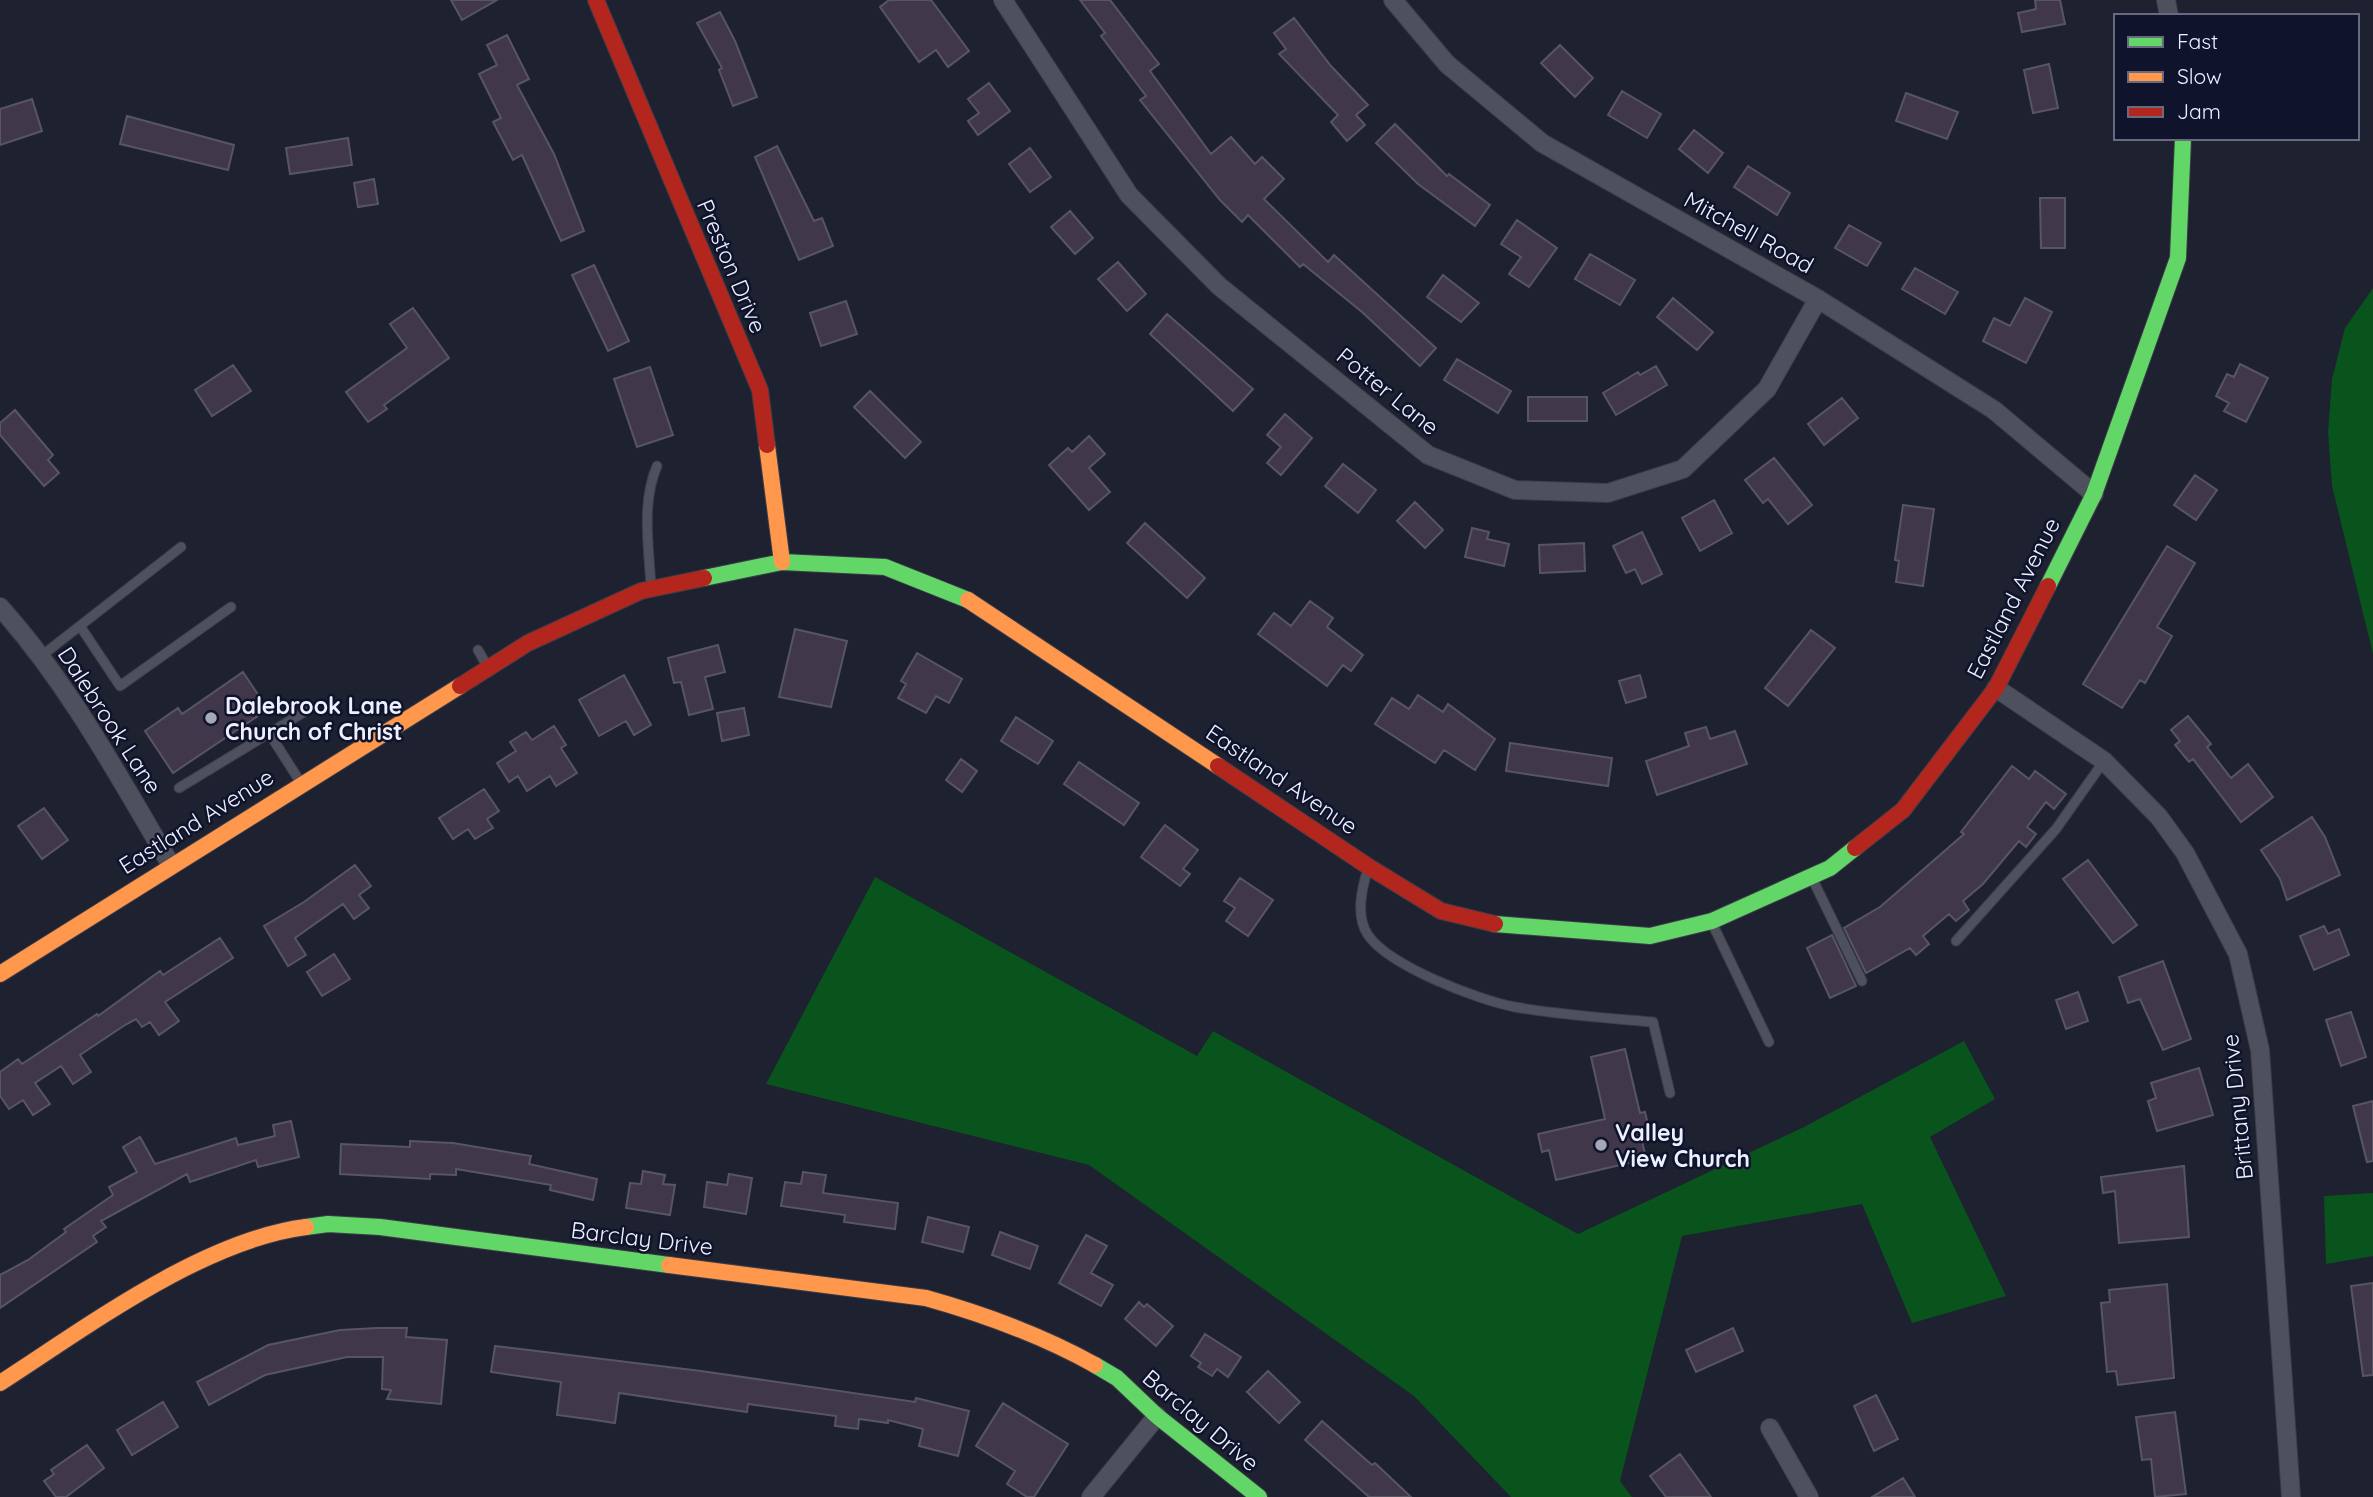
<svg xmlns="http://www.w3.org/2000/svg" width="2373" height="1497" viewBox="0 0 2373 1497" font-family="Quicksand,sans-serif">
<rect width="100%" height="100%" fill="#1e212f"/>
<path fill="#09531c" d="M 2373,288 L 2373,654 L 2332,486 L 2328,432 L 2332,379 L 2345,328 Z
M 875,877 L 1197,1056 L 1213,1031 L 1578,1234 L 1804,1127 L 1964,1041 L 1995,1099 L 1930,1137 L 2006,1296 L 1912,1323 L 1862,1204 L 1682,1236 L 1620,1481 L 1632,1497 L 1511,1497 L 1414,1396 L 1089,1165 L 766,1084 Z
M 2373,1193 L 2373,1256 L 2326,1264 L 2324,1196 Z"/>
<path fill="#40384a" stroke="#585562" stroke-width="2" d="M 451,0 L 497,0 L 462,20 Z
M 889,0 L 931,0 L 969,51 L 948,67 L 936,50 L 919,62 L 880,7 Z
M 1080,0 L 1110,0 L 1159,64 L 1150,71 L 1211,154 L 1231,137 L 1255,164 L 1262,157 L 1284,179 L 1264,199 L 1328,262 L 1334,255 L 1436,348 L 1420,366 L 1362,312 L 1303,264 L 1300,267 L 1248,215 L 1242,222 L 1220,200 L 1140,100 L 1146,96 L 1101,36 L 1105,33 Z
M 2035,0 L 2060,0 L 2065,24 L 2022,32 L 2018,13 L 2036,9 Z
M 720,12 L 735,41 L 757,97 L 733,106 L 719,70 L 722,68 L 697,23 Z
M 1294,18 L 1331,66 L 1368,105 L 1356,115 L 1365,125 L 1347,141 L 1331,122 L 1338,115 L 1279,54 L 1286,49 L 1274,33 Z
M 507,35 L 529,79 L 517,85 L 554,154 L 584,231 L 561,241 L 522,155 L 513,160 L 493,122 L 501,118 L 479,74 L 497,65 L 487,45 Z
M 1560,45 L 1593,78 L 1575,97 L 1541,63 Z
M 2049,64 L 2058,108 L 2033,113 L 2024,70 Z
M 989,83 L 1010,111 L 978,135 L 968,121 L 979,113 L 968,99 Z
M 1622,91 L 1661,114 L 1647,138 L 1608,115 Z
M 1906,93 L 1958,112 L 1947,139 L 1896,121 Z
M 32,99 L 42,131 L 0,145 L 0,109 Z
M 127,116 L 234,145 L 228,170 L 120,144 Z
M 1395,124 L 1447,176 L 1449,174 L 1490,205 L 1475,226 L 1418,184 L 1376,143 Z
M 1694,130 L 1723,153 L 1708,173 L 1679,149 Z
M 348,138 L 352,165 L 290,174 L 286,148 Z
M 777,146 L 814,221 L 822,218 L 833,246 L 799,260 L 755,157 Z
M 1030,148 L 1051,177 L 1030,192 L 1009,164 Z
M 1748,166 L 1790,193 L 1777,215 L 1734,187 Z
M 374,179 L 378,204 L 358,207 L 354,183 Z
M 2040,198 L 2065,198 L 2065,248 L 2041,248 Z
M 1070,211 L 1093,238 L 1075,254 L 1051,227 Z
M 1517,220 L 1557,248 L 1529,287 L 1509,274 L 1521,257 L 1501,244 Z
M 1849,225 L 1881,243 L 1867,266 L 1835,248 Z
M 1590,254 L 1635,280 L 1620,305 L 1575,279 Z
M 1118,262 L 1146,294 L 1127,311 L 1098,279 Z
M 594,265 L 629,341 L 608,351 L 572,275 Z
M 1915,268 L 1958,292 L 1945,314 L 1902,289 Z
M 1443,275 L 1479,303 L 1461,322 L 1427,297 Z
M 1673,298 L 1713,332 L 1697,350 L 1657,317 Z
M 2025,298 L 2052,312 L 2026,363 L 1983,341 L 1994,318 L 2010,326 Z
M 846,301 L 857,334 L 821,346 L 810,313 Z
M 413,308 L 449,358 L 384,405 L 387,409 L 368,422 L 346,392 L 407,348 L 390,324 Z
M 1167,314 L 1253,389 L 1233,411 L 1150,334 Z
M 1457,359 L 1511,391 L 1498,413 L 1444,380 Z
M 2240,364 L 2268,378 L 2246,422 L 2224,411 L 2229,403 L 2216,396 L 2227,374 L 2234,377 Z
M 233,365 L 251,391 L 212,416 L 195,390 Z
M 1656,366 L 1667,385 L 1616,415 L 1603,393 L 1638,372 L 1640,375 Z
M 650,367 L 673,435 L 637,447 L 614,379 Z
M 870,391 L 921,442 L 905,458 L 854,407 Z
M 1528,397 L 1587,397 L 1587,421 L 1528,421 Z
M 1842,398 L 1858,418 L 1824,445 L 1808,424 Z
M 15,410 L 53,455 L 48,460 L 59,473 L 44,486 L 0,435 L 0,423 Z
M 1285,414 L 1312,438 L 1281,475 L 1267,463 L 1281,447 L 1267,435 Z
M 1089,436 L 1105,454 L 1089,468 L 1110,492 L 1089,510 L 1049,465 L 1068,448 L 1072,452 Z
M 1774,458 L 1812,505 L 1788,524 L 1768,499 L 1763,503 L 1745,480 Z
M 1343,464 L 1376,490 L 1358,513 L 1325,486 Z
M 2195,475 L 2217,490 L 2196,520 L 2174,505 Z
M 1714,500 L 1732,533 L 1700,551 L 1682,518 Z
M 1415,502 L 1443,530 L 1425,548 L 1397,521 Z
M 1903,505 L 1934,509 L 1923,586 L 1896,582 L 1899,561 L 1895,560 Z
M 1145,523 L 1205,578 L 1187,598 L 1127,543 Z
M 1472,528 L 1489,532 L 1487,539 L 1509,544 L 1504,566 L 1465,557 Z
M 1642,532 L 1662,574 L 1642,584 L 1635,569 L 1626,573 L 1613,546 Z
M 1584,543 L 1585,571 L 1540,573 L 1539,545 Z
M 2167,546 L 2195,563 L 2157,627 L 2172,636 L 2145,683 L 2140,680 L 2122,708 L 2083,684 Z
M 1310,601 L 1333,618 L 1327,627 L 1363,655 L 1351,671 L 1343,665 L 1327,686 L 1258,634 L 1274,613 L 1291,626 Z
M 795,629 L 847,641 L 831,707 L 779,697 Z
M 1811,630 L 1835,648 L 1788,706 L 1765,688 Z
M 718,645 L 725,672 L 705,677 L 713,709 L 689,715 L 681,682 L 674,683 L 668,658 Z
M 917,653 L 962,679 L 949,703 L 936,696 L 926,713 L 898,698 L 906,684 L 901,681 Z
M 243,672 L 263,702 L 256,707 L 261,714 L 173,773 L 145,731 L 178,708 L 182,714 Z
M 624,675 L 651,725 L 634,735 L 626,721 L 599,736 L 579,700 Z
M 1640,675 L 1646,697 L 1626,703 L 1619,681 Z
M 1418,695 L 1443,712 L 1448,704 L 1495,739 L 1475,770 L 1444,750 L 1435,763 L 1375,724 L 1392,698 L 1409,709 Z
M 744,708 L 749,735 L 722,741 L 717,713 Z
M 2188,716 L 2211,744 L 2207,747 L 2231,778 L 2248,764 L 2273,797 L 2241,822 L 2193,759 L 2189,762 L 2175,745 L 2180,741 L 2171,730 Z
M 1016,717 L 1053,741 L 1038,764 L 1001,741 Z
M 554,726 L 566,745 L 561,748 L 577,773 L 556,786 L 550,776 L 527,791 L 518,776 L 509,782 L 497,763 L 516,751 L 510,742 L 526,732 L 532,740 Z
M 1706,727 L 1710,739 L 1735,731 L 1747,764 L 1657,795 L 1646,761 L 1689,746 L 1685,733 Z
M 1510,743 L 1612,758 L 1608,786 L 1506,771 Z
M 961,759 L 977,771 L 962,792 L 946,780 Z
M 1079,762 L 1139,803 L 1124,825 L 1064,784 Z
M 2012,766 L 2029,779 L 2035,771 L 2066,794 L 2054,809 L 2046,802 L 2027,827 L 2036,834 L 2026,847 L 2019,841 L 1983,884 L 1963,901 L 1969,910 L 1956,921 L 1949,914 L 1923,936 L 1929,944 L 1916,955 L 1910,948 L 1866,973 L 1844,928 L 1880,907 L 1964,834 L 1961,832 Z
M 484,789 L 499,811 L 487,819 L 493,828 L 475,839 L 468,829 L 453,839 L 439,818 Z
M 44,808 L 68,840 L 42,859 L 18,826 Z
M 2312,817 L 2325,837 L 2340,875 L 2287,900 L 2280,879 L 2261,850 Z
M 1165,825 L 1198,850 L 1183,869 L 1190,874 L 1180,886 L 1141,857 Z
M 2088,860 L 2137,925 L 2113,943 L 2063,879 Z
M 355,865 L 371,886 L 359,895 L 369,908 L 354,919 L 343,904 L 295,938 L 306,955 L 288,966 L 264,926 L 304,902 Z
M 1240,878 L 1273,900 L 1248,936 L 1226,921 L 1235,908 L 1224,901 Z
M 2324,926 L 2328,934 L 2339,929 L 2349,955 L 2314,970 L 2300,936 Z
M 1832,935 L 1856,986 L 1830,998 L 1807,948 Z
M 220,938 L 233,958 L 165,1002 L 179,1021 L 159,1035 L 150,1022 L 142,1027 L 136,1019 L 125,1025 L 80,1055 L 91,1072 L 73,1084 L 61,1066 L 35,1083 L 50,1104 L 33,1115 L 23,1100 L 9,1109 L 0,1096 L 0,1072 L 18,1059 L 22,1064 L 97,1014 L 98,1016 L 160,971 L 163,975 Z
M 334,954 L 350,979 L 322,996 L 307,972 Z
M 2163,961 L 2191,1039 L 2163,1050 L 2140,999 L 2128,1003 L 2119,977 Z
M 2078,992 L 2088,1021 L 2066,1029 L 2056,1000 Z
M 2351,1012 L 2366,1057 L 2341,1066 L 2326,1020 Z
M 1625,1049 L 1640,1113 L 1645,1112 L 1650,1133 L 1641,1136 L 1646,1159 L 1556,1180 L 1549,1150 L 1542,1152 L 1538,1134 L 1605,1119 L 1591,1057 Z
M 2199,1068 L 2213,1115 L 2157,1131 L 2148,1101 L 2156,1098 L 2151,1083 Z
M 2373,1101 L 2373,1161 L 2367,1162 L 2353,1106 Z
M 291,1121 L 299,1157 L 258,1167 L 256,1160 L 190,1182 L 187,1174 L 101,1221 L 106,1227 L 93,1236 L 97,1242 L 0,1308 L 0,1275 L 28,1260 L 66,1232 L 64,1229 L 113,1195 L 109,1187 L 137,1172 L 123,1147 L 140,1137 L 155,1164 L 236,1138 L 238,1145 L 275,1136 L 273,1125 Z
M 410,1141 L 453,1143 L 531,1156 L 529,1164 L 597,1179 L 593,1200 L 550,1190 L 551,1185 L 456,1169 L 456,1175 L 430,1174 L 430,1179 L 340,1174 L 341,1144 L 410,1147 Z
M 2184,1166 L 2189,1237 L 2119,1243 L 2115,1191 L 2103,1193 L 2101,1177 Z
M 643,1171 L 665,1175 L 663,1184 L 675,1185 L 670,1215 L 626,1208 L 630,1183 L 641,1184 Z
M 803,1172 L 826,1175 L 823,1193 L 898,1203 L 895,1229 L 844,1222 L 845,1215 L 781,1206 L 785,1182 L 801,1184 Z
M 729,1174 L 752,1178 L 746,1214 L 704,1207 L 707,1182 L 727,1185 Z
M 928,1217 L 969,1227 L 963,1252 L 922,1242 Z
M 1000,1232 L 1038,1246 L 1030,1269 L 992,1255 Z
M 1086,1235 L 1107,1246 L 1091,1273 L 1113,1285 L 1101,1306 L 1059,1283 Z
M 2373,1283 L 2373,1375 L 2363,1376 L 2351,1286 Z
M 2167,1284 L 2174,1378 L 2118,1385 L 2116,1371 L 2107,1372 L 2101,1303 L 2110,1302 L 2109,1290 Z
M 1139,1302 L 1144,1307 L 1147,1304 L 1173,1326 L 1156,1346 L 1125,1319 Z
M 377,1328 L 407,1328 L 406,1337 L 447,1340 L 441,1404 L 387,1399 L 391,1390 L 382,1389 L 383,1357 L 347,1357 L 265,1375 L 209,1405 L 197,1382 L 268,1345 L 340,1330 Z
M 1733,1328 L 1743,1351 L 1696,1372 L 1686,1350 Z
M 1205,1334 L 1241,1357 L 1228,1377 L 1217,1369 L 1212,1376 L 1198,1367 L 1201,1363 L 1191,1356 Z
M 495,1346 L 701,1371 L 915,1402 L 916,1398 L 969,1411 L 958,1456 L 919,1446 L 923,1429 L 888,1420 L 888,1423 L 859,1419 L 858,1429 L 835,1426 L 836,1416 L 748,1404 L 747,1412 L 619,1393 L 615,1423 L 588,1419 L 557,1415 L 561,1382 L 491,1372 Z
M 1268,1371 L 1300,1402 L 1279,1423 L 1247,1392 Z
M 1876,1395 L 1898,1439 L 1874,1451 L 1854,1406 Z
M 163,1402 L 178,1427 L 132,1455 L 117,1430 Z
M 1003,1403 L 1068,1444 L 1034,1497 L 1027,1497 L 1007,1484 L 1015,1471 L 976,1446 Z
M 2175,1412 L 2186,1494 L 2155,1497 L 2151,1459 L 2142,1460 L 2136,1417 Z
M 1322,1421 L 1372,1465 L 1375,1463 L 1411,1497 L 1369,1497 L 1305,1440 Z
M 87,1445 L 104,1468 L 66,1497 L 56,1497 L 44,1481 L 54,1474 L 51,1470 Z
M 1680,1454 L 1711,1497 L 1666,1497 L 1650,1476 Z
M 1903,1478 L 1915,1497 L 1872,1497 Z"/>
<g fill="none" stroke-linecap="round" stroke-linejoin="round">
<defs>
<path id="lane" d="M 651,587 C 649,548 641,503 657,466
M 80,626 L 120,686 L 231,607
M 478,650 L 487,666
M 40,657 L 181,547
M 269,733 L 301,783
M 179,788 L 309,709
M 1368,868 C 1362,888 1355,916 1368,935 C 1389,966 1478,1000 1515,1007 C 1560,1015 1607,1018 1653,1022 L 1670,1093
M 1812,878 L 1862,981
M 1712,923 L 1769,1042
M 1956,941 L 2056,829 L 2104,761"/>
<path id="street" d="M 1003,0 L 1129,195 L 1219,286 L 1428,455 L 1515,490 L 1608,493 L 1683,469 L 1767,389 L 1818,299
M 1393,0 L 1447,64 L 1542,143 L 1818,299 L 1994,410 L 2094,494
M 2166,0 L 2169,16
M 0,607 C 69,684 119,777 171,865
M 1996,688 L 2104,761 L 2159,817 L 2185,853 L 2238,954 L 2260,1050 L 2291,1497
M 1770,1428 L 1809,1497
M 1091,1497 L 1157,1416"/>
<path id="fast" d="M 704,578 L 782,562 L 885,567 L 968,600
M 2048,586 L 2094,494 L 2178,258 L 2183,138
M 1495,924 L 1650,936 L 1712,921 L 1830,868 L 1855,848
M 306,1227 L 328,1224 L 380,1227 L 669,1265
M 1095,1365 L 1117,1378 L 1157,1416 L 1259,1497"/>
<path id="slow" d="M 767,445 L 782,562
M 968,600 L 1218,766
M 0,974 L 460,686
M 669,1265 L 926,1298 C 983,1314 1043,1336 1095,1365
M 0,1383 C 87,1327 203,1240 306,1227"/>
<path id="jam" d="M 596,0 L 760,390 L 767,445
M 460,686 L 528,643 L 641,591 L 704,578
M 1218,766 L 1369,867 L 1441,911 L 1495,924
M 1855,848 L 1903,810 L 1996,688 L 2048,586"/>
</defs>
<use href="#lane" stroke="#3b3c48" stroke-width="11"/>
<use href="#street" stroke="#3b3c48" stroke-width="20"/>
<use href="#fast" stroke="#3b3c48" stroke-width="18"/>
<use href="#slow" stroke="#3b3c48" stroke-width="18"/>
<use href="#jam" stroke="#3b3c48" stroke-width="18"/>
<use href="#lane" stroke="#4e505d" stroke-width="9"/>
<use href="#street" stroke="#4e505d" stroke-width="18"/>
<use href="#fast" stroke="#63d668" stroke-width="16"/>
<use href="#slow" stroke="#ff974d" stroke-width="16"/>
<use href="#jam" stroke="#b3261e" stroke-width="16"/>
</g>
<g fill="#a5a8b6" stroke="#0f132b" stroke-width="2.5">
<circle cx="211" cy="718" r="7"/>
<circle cx="1601" cy="1145" r="7"/>
</g>
<g text-anchor="middle" dominant-baseline="central" stroke-width="5" stroke-linejoin="round" paint-order="stroke">
<g font-size="23" fill="#edf0ff" stroke="#0f132b">
<text transform="translate(1749 232) rotate(29)">Mitchell Road</text>
<text transform="translate(732 266) rotate(67)">Preston Drive</text>
<text transform="translate(1388 391) rotate(39)">Potter Lane</text>
<text transform="translate(2013 598) rotate(-63)">Eastland Avenue</text>
<text transform="translate(110 720) rotate(57)">Dalebrook Lane</text>
<text transform="translate(1282 779) rotate(34)">Eastland Avenue</text>
<text transform="translate(196 821) rotate(-32)">Eastland Avenue</text>
<text transform="translate(2237 1107) rotate(-96)">Brittany Drive</text>
<text transform="translate(642 1238) rotate(7)">Barclay Drive</text>
<text transform="translate(1201 1420) rotate(40)">Barclay Drive</text>
</g>
<g font-size="23" font-weight="bold" fill="#edf0ff" stroke="#0f132b" text-anchor="start">
<text x="225" y="705">Dalebrook Lane<tspan x="225" dy="26">Church of Christ</tspan></text>
<text x="1615" y="1132">Valley<tspan x="1615" dy="26">View Church</tspan></text>
</g>
</g>
<rect x="2114" y="14" width="245" height="126" fill="#0f132b" stroke="#686b80" stroke-width="2"/>
<rect x="2128" y="37" width="35" height="10" fill="#63d668" stroke="#686b80" stroke-width="2"/>
<text x="2177" y="49" font-size="21" fill="#edf0ff">Fast</text>
<rect x="2128" y="72" width="35" height="10" fill="#ff974d" stroke="#686b80" stroke-width="2"/>
<text x="2177" y="84" font-size="21" fill="#edf0ff">Slow</text>
<rect x="2128" y="107" width="35" height="10" fill="#b3261e" stroke="#686b80" stroke-width="2"/>
<text x="2177" y="119" font-size="21" fill="#edf0ff">Jam</text>
</svg>
